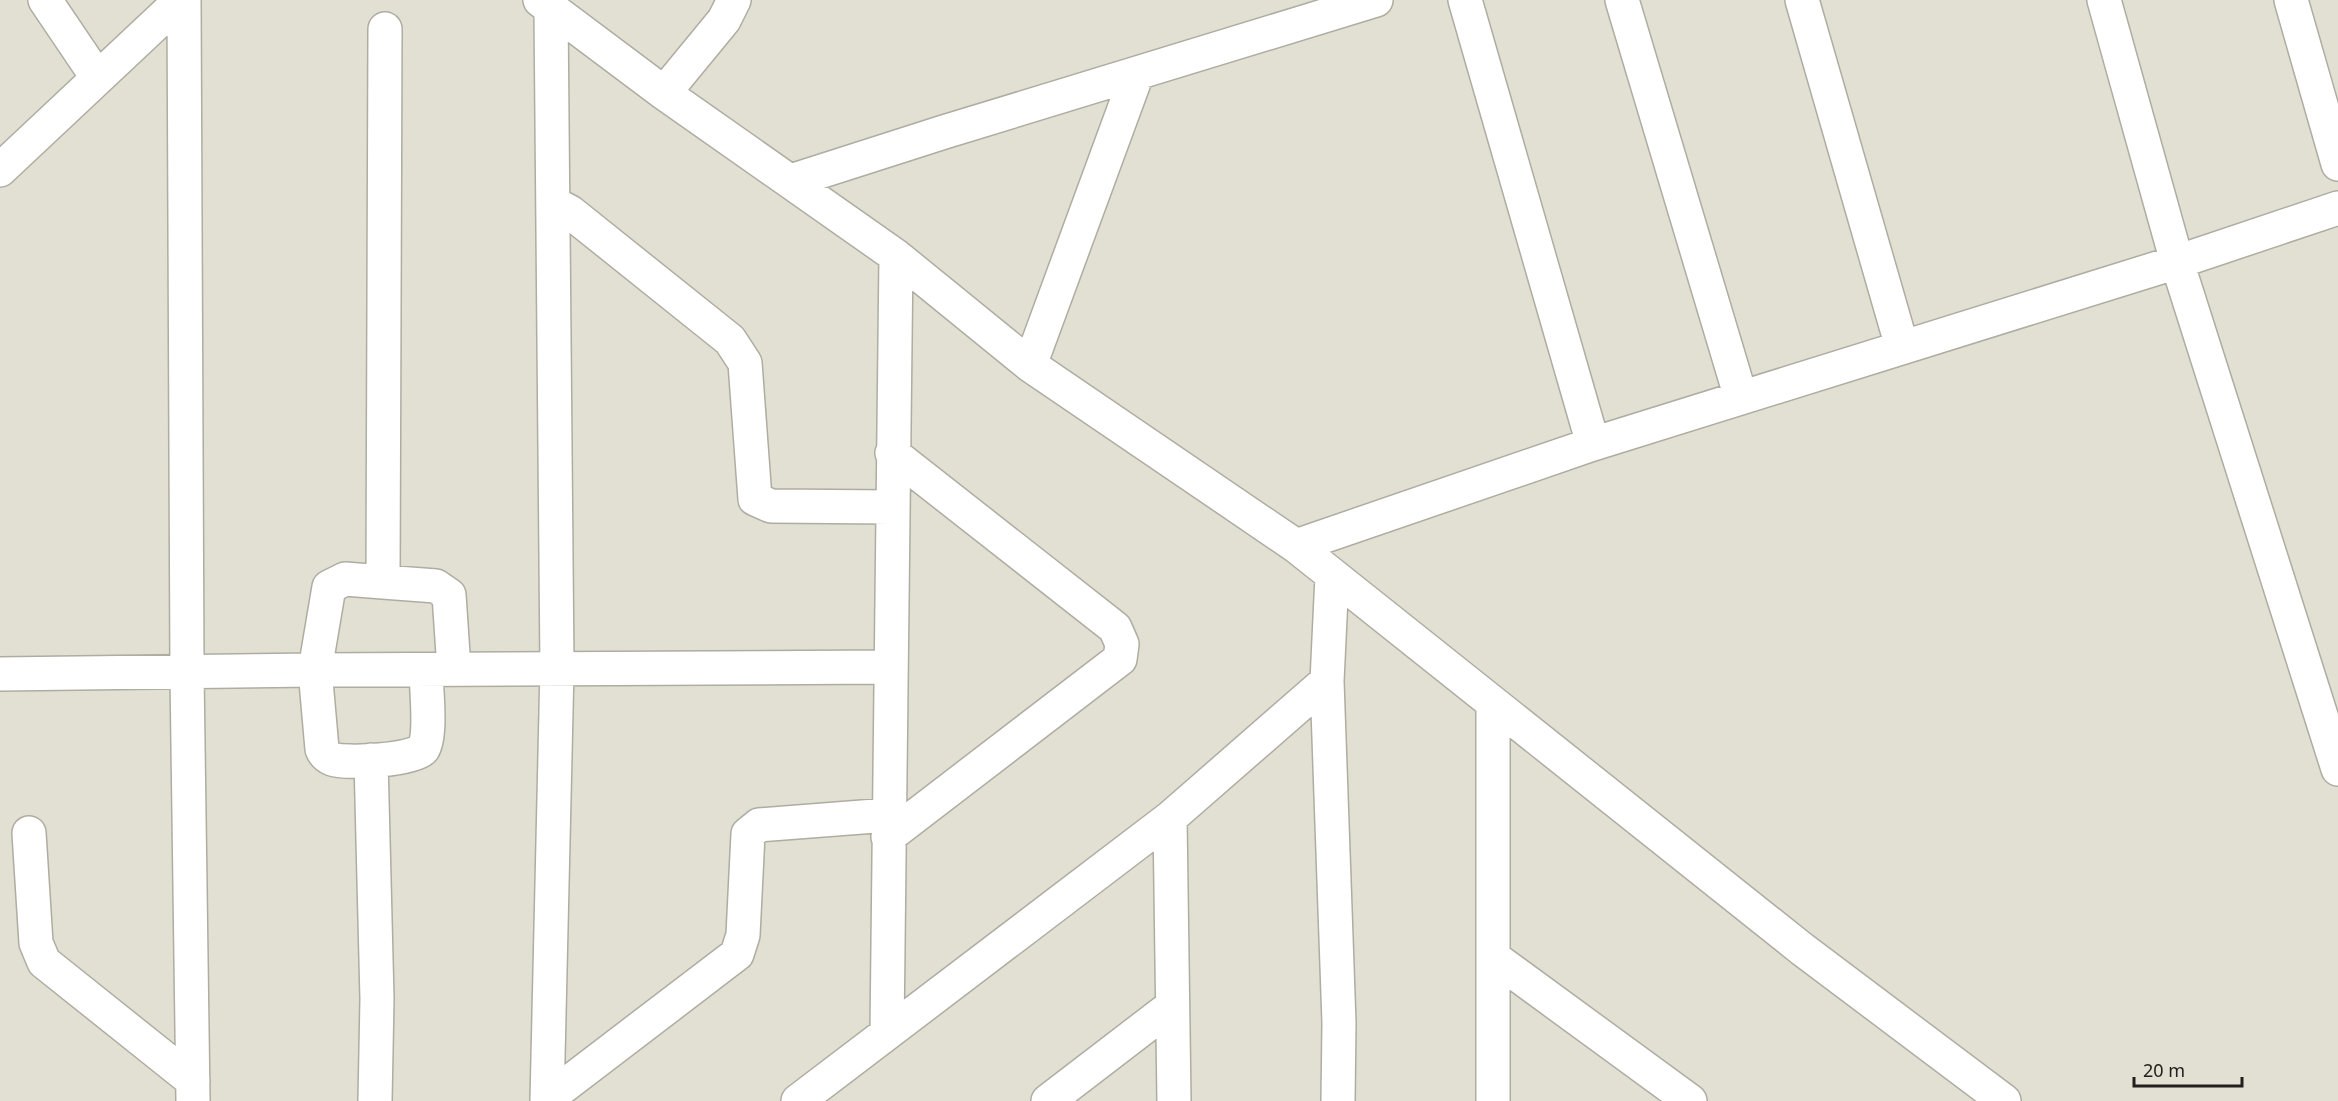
<svg xmlns="http://www.w3.org/2000/svg" width="2338" height="1101" viewBox="0 0 2338 1101" font-family="'Noto Sans',sans-serif">
<rect width="100%" height="100%" fill="#e2dfd3"/>
<g fill="none" stroke-linecap="round" stroke-linejoin="round">
<defs>
<path id="minor" d="M 45,0 L 97,77
M 184,0 L 187,673 L 193,1101
M 540,0 L 664,93 L 896,256 L 1030,365 L 1296,546 L 1802,949 L 2004,1101
M 1465,0 L 1593,444
M 1622,0 L 1741,398
M 1802,0 L 1902,347
M 2104,0 L 2177,262 L 2338,769
M 2291,0 L 2338,164
M 664,93 L 724,20 L 734,0
M 0,170 L 181,0
M 791,181 L 944,132 L 1376,0
M 553,203 L 570,212 L 730,340 L 745,363 L 755,499 L 771,506 L 892,507
M 1030,365 L 1137,74
M 1296,546 L 1593,444 L 2177,262 L 2338,208
M 1332,576 L 1327,681 L 1339,1023 L 1338,1101
M 383,582 L 385,29
M 426,670 C 426,688 432,735 423,749 C 415,760 345,764 332,759 C 327,757 324,754 322,749 L 315,670 L 329,587 L 345,579 L 383,582 L 436,586 L 449,595 L 454,669
M 0,674 L 315,670 L 891,667
M 371,760 L 377,999 L 375,1101
M 1170,818 L 1174,1101
M 29,833 L 36,943 L 44,962 L 193,1081
M 888,837 L 1120,659 L 1122,644 L 1115,628 L 892,453
M 1493,957 L 1690,1101
M 887,1032 L 896,256
M 547,1099 L 737,954 L 743,935 L 748,834 L 759,825 L 888,815
M 547,1101 L 557,668 L 551,10
M 798,1101 L 1170,818 L 1327,681
M 1048,1101 L 1172,1006
M 1493,1101 L 1493,704"/>
</defs>
<use href="#minor" stroke="#afaca1" stroke-width="36"/>
<use href="#minor" stroke="#fff" stroke-width="33"/>
</g>
<path d="M2134 1077v9h108v-9" fill="none" stroke="#21201c" stroke-width="3"/>
<text x="2143" y="1077" font-size="18" fill="#21201c" stroke="#e2dfd3" stroke-width="4.5" paint-order="stroke">20 m</text>
</svg>
